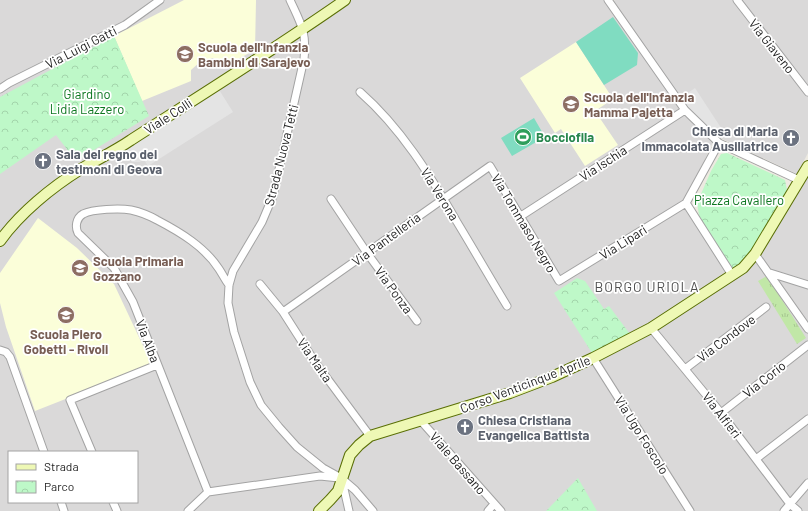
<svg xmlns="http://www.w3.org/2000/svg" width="808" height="511" viewBox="0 0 808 511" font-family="Barlow,sans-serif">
<defs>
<pattern id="grass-tufts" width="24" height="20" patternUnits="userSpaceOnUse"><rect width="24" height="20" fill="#c1e7a7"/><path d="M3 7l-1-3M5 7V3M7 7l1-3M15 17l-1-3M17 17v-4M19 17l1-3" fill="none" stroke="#a5c68f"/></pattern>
<pattern id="park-crowns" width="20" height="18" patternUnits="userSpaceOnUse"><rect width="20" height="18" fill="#bef8c8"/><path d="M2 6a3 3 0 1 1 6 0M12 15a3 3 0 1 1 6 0" fill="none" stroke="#a3d4ab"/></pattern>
</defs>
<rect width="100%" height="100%" fill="#edeae1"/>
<path fill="#dad9d9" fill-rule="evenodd" d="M 0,0 L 608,0 L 610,4 L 615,0 L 808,0 L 808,153 L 797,174 L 716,136 L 684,203 L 729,274 L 808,176 L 808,511 L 0,511 ZM 9,452 L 137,452 L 137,502 L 9,502 Z"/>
<path fill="#fbfed9" d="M 184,0 L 256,0 L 255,50 L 227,65 L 213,58 L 200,62 L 191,70 L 191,81 L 142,101 L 114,36 Z
M 576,42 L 613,99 L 595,111 L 618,145 L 585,166 L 561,129 L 555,133 L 520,78 Z
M 38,218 L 77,248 L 114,284 L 152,365 L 35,411 L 6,327 L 0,303 L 0,273 Z"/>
<path fill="url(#grass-tufts)" d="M 767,276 L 806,338 L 797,344 L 758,281 Z"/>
<path fill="url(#park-crowns)" d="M 114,36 L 149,116 L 76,161 L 56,135 L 0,174 L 0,97 Z
M 727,153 L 785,180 L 787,190 L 749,259 L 733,269 L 723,257 L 700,221 L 697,203 L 711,171 L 721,154 Z
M 577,278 L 585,281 L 604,309 L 609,306 L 630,334 L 592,353 L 554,293 Z
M 578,478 L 597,511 L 546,511 Z"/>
<path fill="#80dcc1" d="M 613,17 L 638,53 L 637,65 L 604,85 L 576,42 Z
M 534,118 L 545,137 L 512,156 L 501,138 Z"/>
<path fill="#e4e4e4" d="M 216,85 L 233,112 L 148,166 L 143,158 L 140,162 L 132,162 L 121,147 Z
M 695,88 L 727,137 L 700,125 L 678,100 Z"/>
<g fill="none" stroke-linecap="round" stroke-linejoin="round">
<defs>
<path id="street" d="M 290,0 C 301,24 307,32 304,59 L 273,196 L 262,222 L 233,271 L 229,285 L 228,303 L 234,332 L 250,382 L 261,405 L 279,427 L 297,447 L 323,468 L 341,478 L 355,490 L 373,511
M 608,0 L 685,110 L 719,143 L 799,180
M 737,0 L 808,92
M 0,89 L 9,83 L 125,25 L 160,0
M 360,92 C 401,128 430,175 457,222 C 474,250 490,278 507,306
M 331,199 L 367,253 L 417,321
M 686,203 L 732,275
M 686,203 L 719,143
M 521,216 L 685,110
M 755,254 L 808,329
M 770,273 L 808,285
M 260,284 L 283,312 L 315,362 L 370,436
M 283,312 L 490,166 L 559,281 L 686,203
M 651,328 L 721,413 L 790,504 L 798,511
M 0,350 L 6,352 L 10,357 L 44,452
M 593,358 L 690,511
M 685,369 L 766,307
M 721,413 L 808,345
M 421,421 L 501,511
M 92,452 L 70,400 L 157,365
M 756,459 L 808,419
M 342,480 L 349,511
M 208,492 L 133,302 L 114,268 L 78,233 C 75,227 76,218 83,214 C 93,209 120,208 131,210 C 140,212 150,216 157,220 C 180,232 205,247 219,269 C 223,275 225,280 229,285
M 61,502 L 64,511
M 113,502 L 117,511
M 188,511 L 208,492 L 320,476 L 339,478
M 488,511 L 494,504
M 784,511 L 808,483"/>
<path id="secondary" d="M 0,241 C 20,213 52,187 81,169 C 98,159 115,151 131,140 C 203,94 275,49 345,0
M 319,511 L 330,500 L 338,491 L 350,455 L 359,445 L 370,436 L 510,393 L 552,377 L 593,358 L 651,328 L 743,268 L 755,254 L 808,166"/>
</defs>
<use href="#street" stroke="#a3a3a3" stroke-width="9"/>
<use href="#secondary" stroke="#5a6f06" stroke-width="12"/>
<use href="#street" stroke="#fff" stroke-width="7"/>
<use href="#secondary" stroke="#eef8b5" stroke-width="10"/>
</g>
<defs>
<symbol id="school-disc" viewBox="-11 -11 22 22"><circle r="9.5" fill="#8d6e63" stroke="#fff"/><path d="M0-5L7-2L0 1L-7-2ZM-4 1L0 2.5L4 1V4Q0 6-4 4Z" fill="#fff"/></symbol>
<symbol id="stadium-disc" viewBox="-11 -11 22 22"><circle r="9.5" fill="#2e9e5b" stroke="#fff"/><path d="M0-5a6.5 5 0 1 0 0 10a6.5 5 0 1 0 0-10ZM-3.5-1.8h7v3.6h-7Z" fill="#fff"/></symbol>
<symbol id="church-disc" viewBox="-11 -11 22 22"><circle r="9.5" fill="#6b7280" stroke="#fff"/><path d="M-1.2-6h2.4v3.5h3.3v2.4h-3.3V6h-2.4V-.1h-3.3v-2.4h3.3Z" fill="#fff"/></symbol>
</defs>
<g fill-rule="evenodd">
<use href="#school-disc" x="175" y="44" width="20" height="20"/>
<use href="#school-disc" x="561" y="94" width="20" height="20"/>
<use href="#stadium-disc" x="513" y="127" width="20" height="20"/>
<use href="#church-disc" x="781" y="128" width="20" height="20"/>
<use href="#church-disc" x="33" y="151" width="20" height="20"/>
<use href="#school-disc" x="70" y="258" width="20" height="20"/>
<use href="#school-disc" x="56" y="305" width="20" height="20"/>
<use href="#church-disc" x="455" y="417" width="20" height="20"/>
</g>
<g text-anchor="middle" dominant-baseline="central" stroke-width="3.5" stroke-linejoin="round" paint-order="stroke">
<g font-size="13" fill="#1c1c1c" stroke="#fff">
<text transform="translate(772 46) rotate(52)">Via Giaveno</text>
<text transform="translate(81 47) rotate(-27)">Via Luigi Gatti</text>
<text transform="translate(168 116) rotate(-33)">Viale Colli</text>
<text transform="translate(281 155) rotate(-76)">Strada Nuova Tetti</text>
<text transform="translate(603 163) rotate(-33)">Via Ischia</text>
<text transform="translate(440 194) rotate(58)">Via Verona</text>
<text transform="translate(524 223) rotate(59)">Via Tommaso Negro</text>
<text transform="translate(386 239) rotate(-36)">Via Pantelleria</text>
<text transform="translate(623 242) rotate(-32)">Via Lipari</text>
<text transform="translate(394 290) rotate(54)">Via Ponza</text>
<text transform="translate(726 338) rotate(-37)">Via Condove</text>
<text transform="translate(148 341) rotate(69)">Via Alba</text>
<text transform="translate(315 360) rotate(55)">Via Malta</text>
<text transform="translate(764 379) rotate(-38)">Via Corio</text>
<text transform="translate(525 384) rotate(-21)">Corso Venticinque Aprile</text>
<text transform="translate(722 415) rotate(52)">Via Alfieri</text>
<text transform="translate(642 435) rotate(58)">Via Ugo Foscolo</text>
<text transform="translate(458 463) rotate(49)">Viale Bassano</text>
</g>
<g font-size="13" font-weight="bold" fill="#785e54" stroke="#fff" text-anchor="start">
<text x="198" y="47">Scuola dell'Infanzia<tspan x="198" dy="15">Bambini di Sarajevo</tspan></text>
<text x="584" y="97">Scuola dell'Infanzia<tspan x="584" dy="15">Mamma Pajetta</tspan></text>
<text x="93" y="261">Scuola Primaria<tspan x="93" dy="15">Gozzano</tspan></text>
<text x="66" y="334" text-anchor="middle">Scuola Piero<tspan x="66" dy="15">Gobetti - Rivoli</tspan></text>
</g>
<g font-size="13" fill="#0d7720" stroke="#fff">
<text x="87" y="94">Giardino<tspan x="87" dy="15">Lidia Lazzero</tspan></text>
<text x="739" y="200">Piazza Cavallero</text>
</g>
<g font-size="13" font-weight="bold" fill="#5b616d" stroke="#fff" text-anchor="start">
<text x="778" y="131" text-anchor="end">Chiesa di Maria<tspan x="778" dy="15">Immacolata Ausiliatrice</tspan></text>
<text x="56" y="154">Sala del regno dei<tspan x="56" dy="15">testimoni di Geova</tspan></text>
<text x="478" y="420">Chiesa Cristiana<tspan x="478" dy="15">Evangelica Battista</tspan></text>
</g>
<g font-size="13" font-weight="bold" fill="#27864d" stroke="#fff" text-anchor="start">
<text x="536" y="137">Bocciofila</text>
</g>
<g font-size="14" letter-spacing="1" fill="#4f4f4f" stroke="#fff">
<text x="647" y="286">BORGO URIOLA</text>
</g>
</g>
<rect x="8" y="451" width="130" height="52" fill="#ffffff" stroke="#a4a4a4"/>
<rect x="16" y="464" width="20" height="6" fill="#eef8b5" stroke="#a4a4a4"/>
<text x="44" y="471" font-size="12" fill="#1c1c1c">Strada</text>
<rect x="16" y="481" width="20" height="12" fill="url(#park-crowns)" stroke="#a4a4a4"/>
<text x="44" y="491" font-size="12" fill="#1c1c1c">Parco</text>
</svg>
